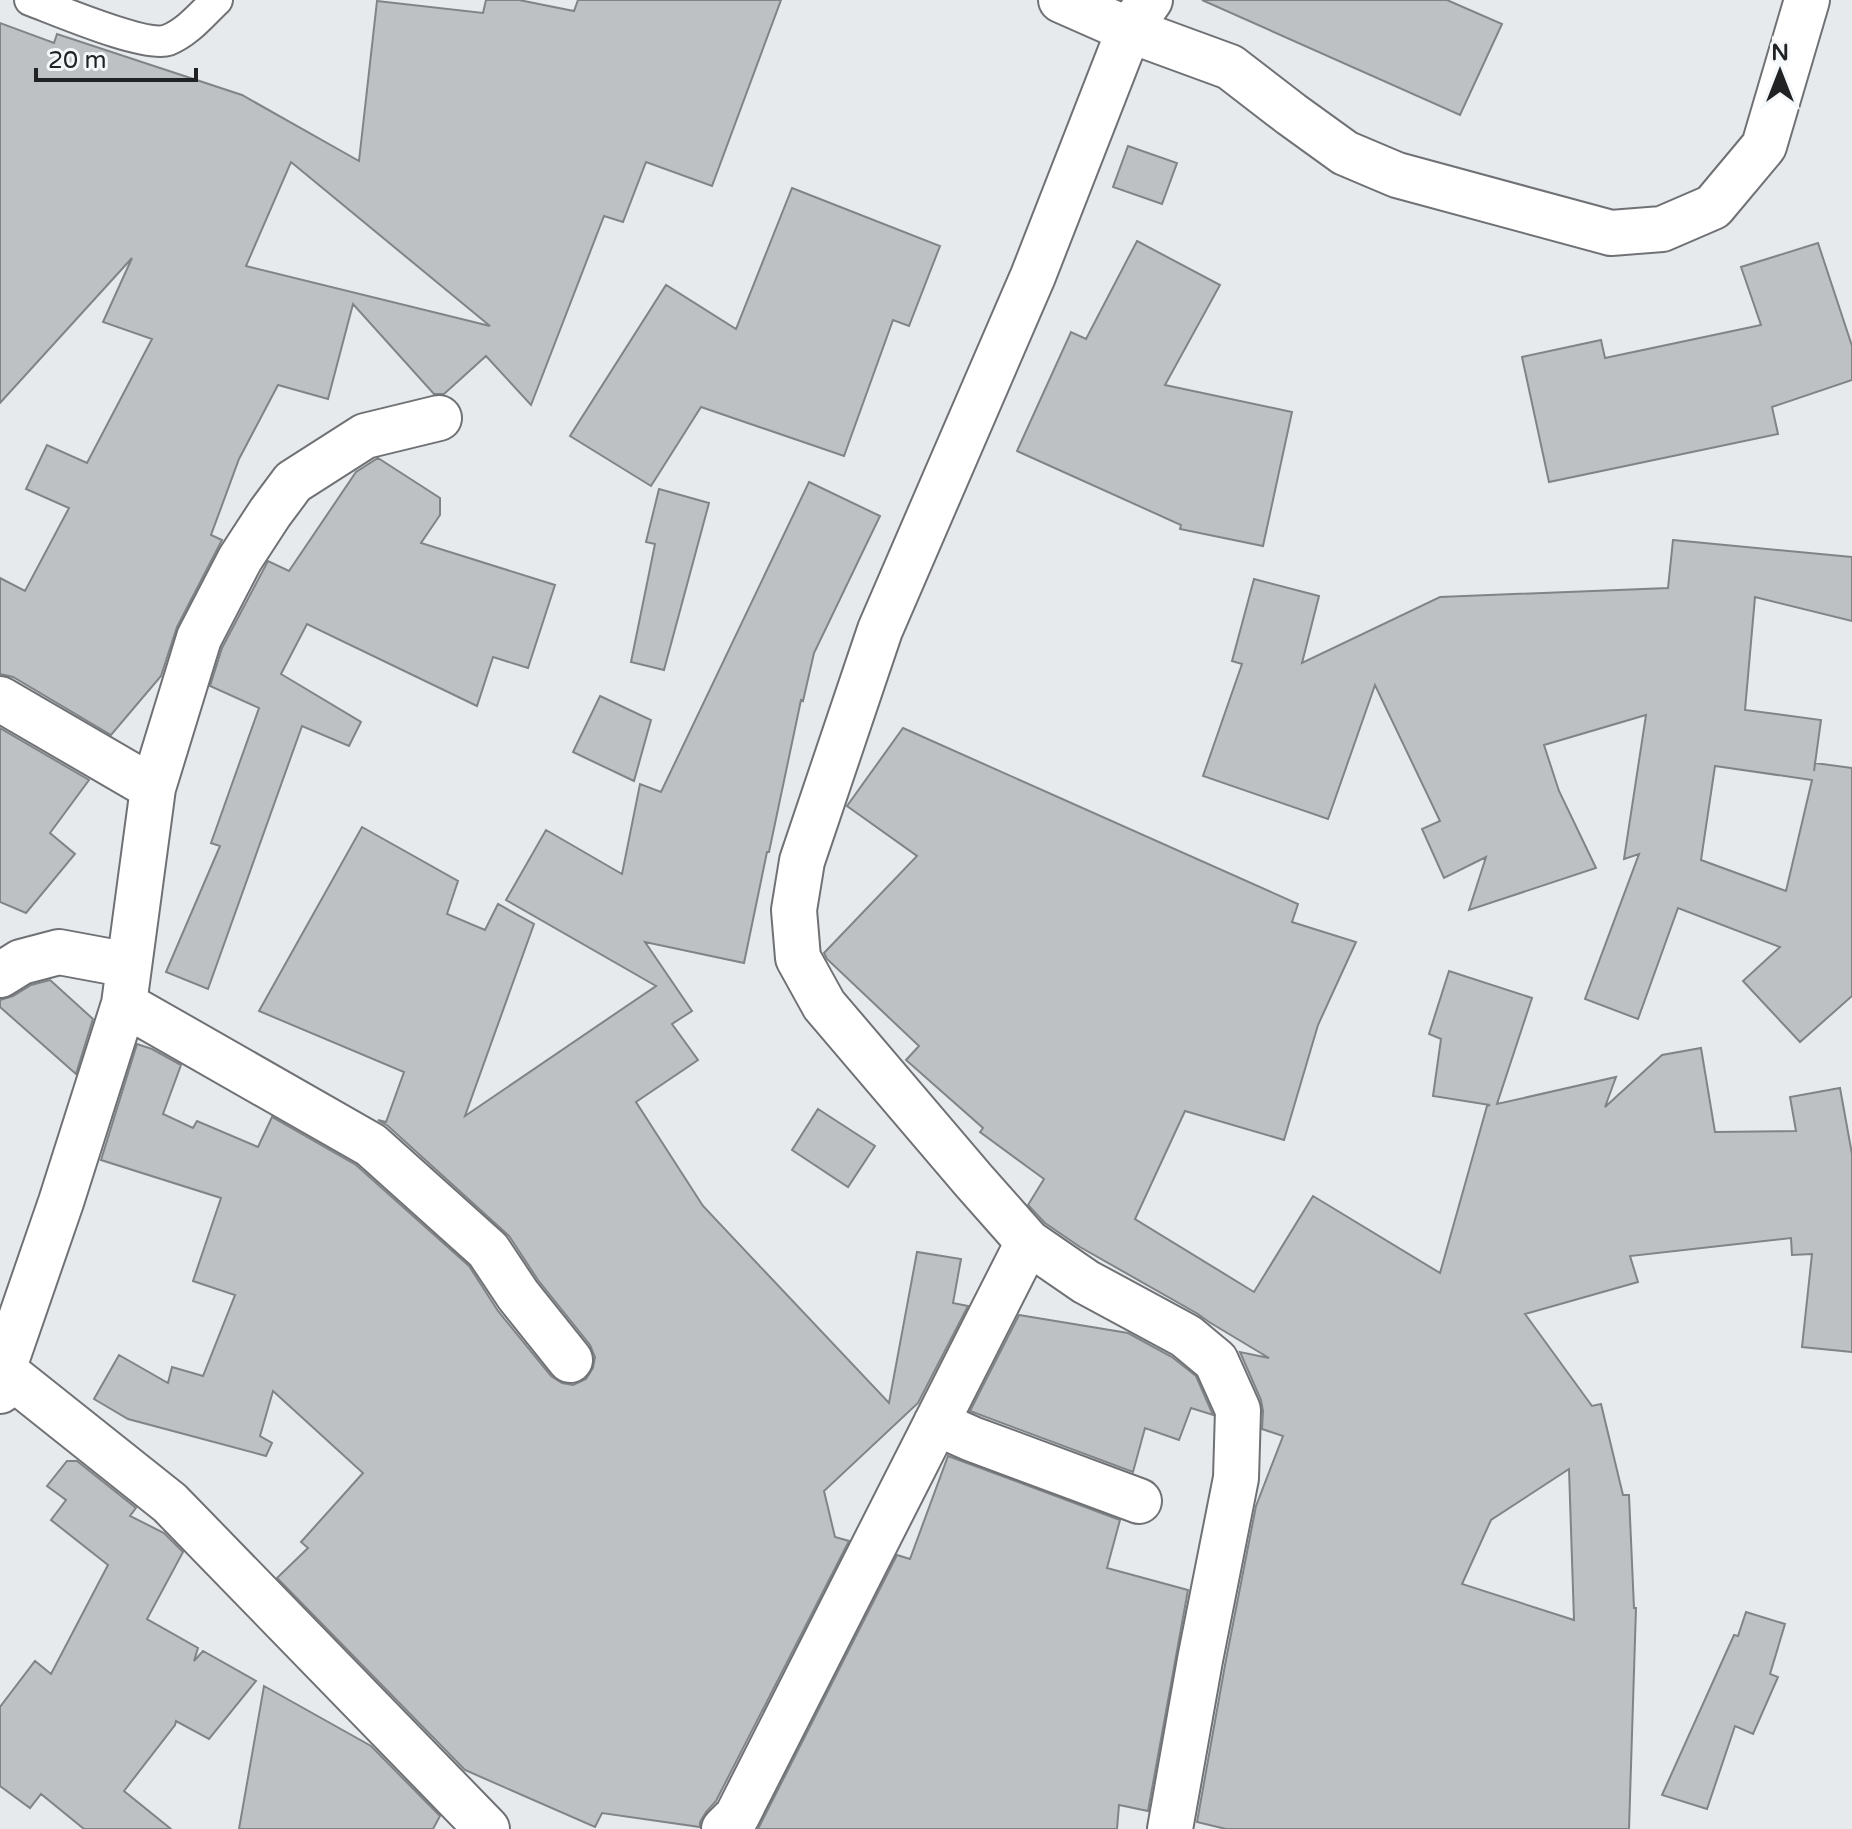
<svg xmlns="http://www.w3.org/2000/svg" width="1852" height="1829" viewBox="0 0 1852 1829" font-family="'Varela Round',sans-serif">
<rect width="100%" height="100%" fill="#e7eaed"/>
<path fill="#bec1c3" stroke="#818486" stroke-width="2" fill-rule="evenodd" d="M 486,0 L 519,0 L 574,11 L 578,0 L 781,0 L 712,186 L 646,162 L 623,222 L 604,216 L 531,405 L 486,356 L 444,394 L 434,394 L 353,304 L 328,399 L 278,385 L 239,459 L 211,535 L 222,540 L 177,627 L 161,676 L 111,735 L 13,677 L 0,674 L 0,578 L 25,591 L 69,508 L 26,489 L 47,445 L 87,463 L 152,339 L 103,322 L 132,258 L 0,403 L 0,23 L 54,43 L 57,34 L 242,95 L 359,161 L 377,1 L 483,13 ZM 291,162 L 490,326 L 246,266 Z
M 1202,0 L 1447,0 L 1502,24 L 1460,115 Z
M 1128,146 L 1177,163 L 1162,204 L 1113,187 Z
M 792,188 L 940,246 L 909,326 L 893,320 L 844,456 L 701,407 L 651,486 L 570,436 L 666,285 L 736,329 Z
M 1137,241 L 1220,285 L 1165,385 L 1292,412 L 1263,546 L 1180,529 L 1181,525 L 1017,451 L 1071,332 L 1086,339 Z
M 1818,243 L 1852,346 L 1852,380 L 1772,407 L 1778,434 L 1549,482 L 1522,357 L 1601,340 L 1605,358 L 1761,325 L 1741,267 Z
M 378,458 L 440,498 L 440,515 L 421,543 L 555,585 L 528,668 L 493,657 L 477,706 L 307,624 L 281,674 L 361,722 L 349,746 L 302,726 L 208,989 L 166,972 L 220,846 L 211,843 L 259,708 L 210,686 L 222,648 L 268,561 L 289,571 L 356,472 Z
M 809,482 L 880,516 L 814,653 L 803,701 L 801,700 L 769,852 L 767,852 L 744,963 L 645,942 L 692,1011 L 672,1024 L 698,1060 L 636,1102 L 703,1206 L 889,1403 L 917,1252 L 961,1259 L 953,1303 L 968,1306 L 918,1403 L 824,1491 L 835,1537 L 849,1541 L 716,1801 L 706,1812 L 700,1822 L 700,1827 L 602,1813 L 595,1827 L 465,1770 L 277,1578 L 308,1548 L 301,1542 L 363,1473 L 273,1391 L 260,1436 L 272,1443 L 266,1456 L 128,1419 L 94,1399 L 119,1355 L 168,1383 L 172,1367 L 203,1376 L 235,1295 L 193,1281 L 221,1198 L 101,1160 L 137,1044 L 152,1049 L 181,1065 L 163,1114 L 193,1128 L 197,1121 L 258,1147 L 272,1117 L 356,1165 L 469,1266 L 498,1311 L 551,1376 L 562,1383 L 573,1385 L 586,1379 L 593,1368 L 595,1357 L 590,1345 L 538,1280 L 509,1236 L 388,1126 L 378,1120 L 386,1122 L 404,1072 L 259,1011 L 362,827 L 458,881 L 447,914 L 485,930 L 498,904 L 534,924 L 465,1116 L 656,986 L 506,900 L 546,830 L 622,874 L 640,784 L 661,792 Z
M 659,489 L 709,503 L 664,670 L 631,662 L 655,544 L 646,542 Z
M 1673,540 L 1852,557 L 1852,621 L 1755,597 L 1745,710 L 1821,720 L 1814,771 L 1815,763 L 1852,768 L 1852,996 L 1800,1042 L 1743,981 L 1780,947 L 1678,908 L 1638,1019 L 1585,999 L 1639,854 L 1624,859 L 1646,715 L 1544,745 L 1559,791 L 1596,868 L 1469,910 L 1486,857 L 1444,878 L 1422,829 L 1440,821 L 1375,685 L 1328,819 L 1203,776 L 1242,664 L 1232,661 L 1254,579 L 1319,596 L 1302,663 L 1440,597 L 1668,588 ZM 1715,766 L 1812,780 L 1786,891 L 1701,860 Z
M 600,696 L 651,720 L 634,781 L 573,752 Z
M 0,728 L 89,780 L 50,833 L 75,854 L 26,913 L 0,902 Z
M 903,728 L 1298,904 L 1292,922 L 1356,942 L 1318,1025 L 1284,1140 L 1185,1111 L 1135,1219 L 1254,1292 L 1313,1196 L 1440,1273 L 1487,1106 L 1490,1105 L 1433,1096 L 1441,1039 L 1429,1034 L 1449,971 L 1532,998 L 1497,1104 L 1616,1077 L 1605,1107 L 1662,1055 L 1701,1048 L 1715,1132 L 1796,1131 L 1790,1097 L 1840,1088 L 1852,1154 L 1852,1352 L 1802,1347 L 1812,1254 L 1792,1255 L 1791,1238 L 1630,1256 L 1638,1282 L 1525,1314 L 1592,1406 L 1601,1404 L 1623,1495 L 1629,1495 L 1634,1608 L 1636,1608 L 1629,1829 L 1226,1829 L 1197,1822 L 1225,1665 L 1256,1506 L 1283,1436 L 1262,1429 L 1263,1411 L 1261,1400 L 1240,1352 L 1269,1358 L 1209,1322 L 1198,1314 L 1080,1247 L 1045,1223 L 1028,1205 L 1044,1179 L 980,1132 L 983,1128 L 906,1060 L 919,1046 L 827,959 L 824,953 L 917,856 L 847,806 ZM 1569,1469 L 1574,1620 L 1462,1584 L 1491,1520 Z
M 50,980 L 93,1019 L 76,1074 L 0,1007 L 0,1000 L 13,996 L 31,985 Z
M 818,1109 L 875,1146 L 848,1187 L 792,1150 Z
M 1019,1315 L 1128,1333 L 1172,1357 L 1196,1376 L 1213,1415 L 1191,1408 L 1179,1440 L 1145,1428 L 1133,1472 L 970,1411 Z
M 948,1456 L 1120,1520 L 1107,1568 L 1188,1590 L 1148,1811 L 1119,1805 L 1117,1829 L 758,1829 L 897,1555 L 910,1559 Z
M 67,1461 L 77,1461 L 136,1508 L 130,1516 L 164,1533 L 183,1552 L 147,1619 L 198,1648 L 194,1661 L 203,1651 L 256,1681 L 209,1739 L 176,1721 L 175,1725 L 124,1791 L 171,1829 L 84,1829 L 41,1794 L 30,1808 L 0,1786 L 0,1707 L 35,1661 L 51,1674 L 108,1565 L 51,1520 L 66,1500 L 47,1486 Z
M 1746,1612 L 1785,1624 L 1770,1674 L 1778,1677 L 1753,1734 L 1735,1726 L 1707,1809 L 1662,1795 L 1734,1635 L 1738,1636 Z
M 264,1686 L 371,1746 L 440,1816 L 433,1829 L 239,1829 Z"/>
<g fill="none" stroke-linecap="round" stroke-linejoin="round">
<defs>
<path id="lane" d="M 30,0 C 57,10 145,48 168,40 C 188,32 202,14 217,0"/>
<path id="street" d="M 1061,0 L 1129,30 L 1230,67 L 1291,114 L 1345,153 L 1397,175 L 1611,233 L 1662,229 L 1713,207 L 1764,146 L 1807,0
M 1150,0 L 1129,30 L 1033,276 L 880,630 L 802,861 L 794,910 L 798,958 L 824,1005 L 974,1181 L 1028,1242 L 1086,1282 L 1186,1336 L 1216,1361 L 1238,1410 L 1236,1478 L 1200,1660 L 1170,1829
M 0,699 L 153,788
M 0,975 L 21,962 L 59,952 L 129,965
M 124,1004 L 371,1145 L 488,1250 L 518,1295 L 570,1360
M 3,1370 L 170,1503 L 487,1829
M 0,1391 L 3,1370 L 61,1202 L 124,1004 L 153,788 L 199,638 L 240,559 L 270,513 L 293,482 L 365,436 L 439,418
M 936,1423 L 972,1439 L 1139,1501
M 724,1829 L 737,1816 L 1028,1242"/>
</defs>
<use href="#lane" stroke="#6f7174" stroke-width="34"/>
<use href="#street" stroke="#6f7174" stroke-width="48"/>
<use href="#lane" stroke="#fff" stroke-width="30"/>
<use href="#street" stroke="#fff" stroke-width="44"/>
</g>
<g transform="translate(1780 72)" stroke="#f4f8fa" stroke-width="6" paint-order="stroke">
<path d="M0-6L14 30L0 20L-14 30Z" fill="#212223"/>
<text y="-12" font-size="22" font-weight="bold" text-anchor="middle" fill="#212223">N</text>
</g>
<path d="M36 68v12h160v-12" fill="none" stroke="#212223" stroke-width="4"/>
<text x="48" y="68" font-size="24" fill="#212223" stroke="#f4f8fa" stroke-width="6" paint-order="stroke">20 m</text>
</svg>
